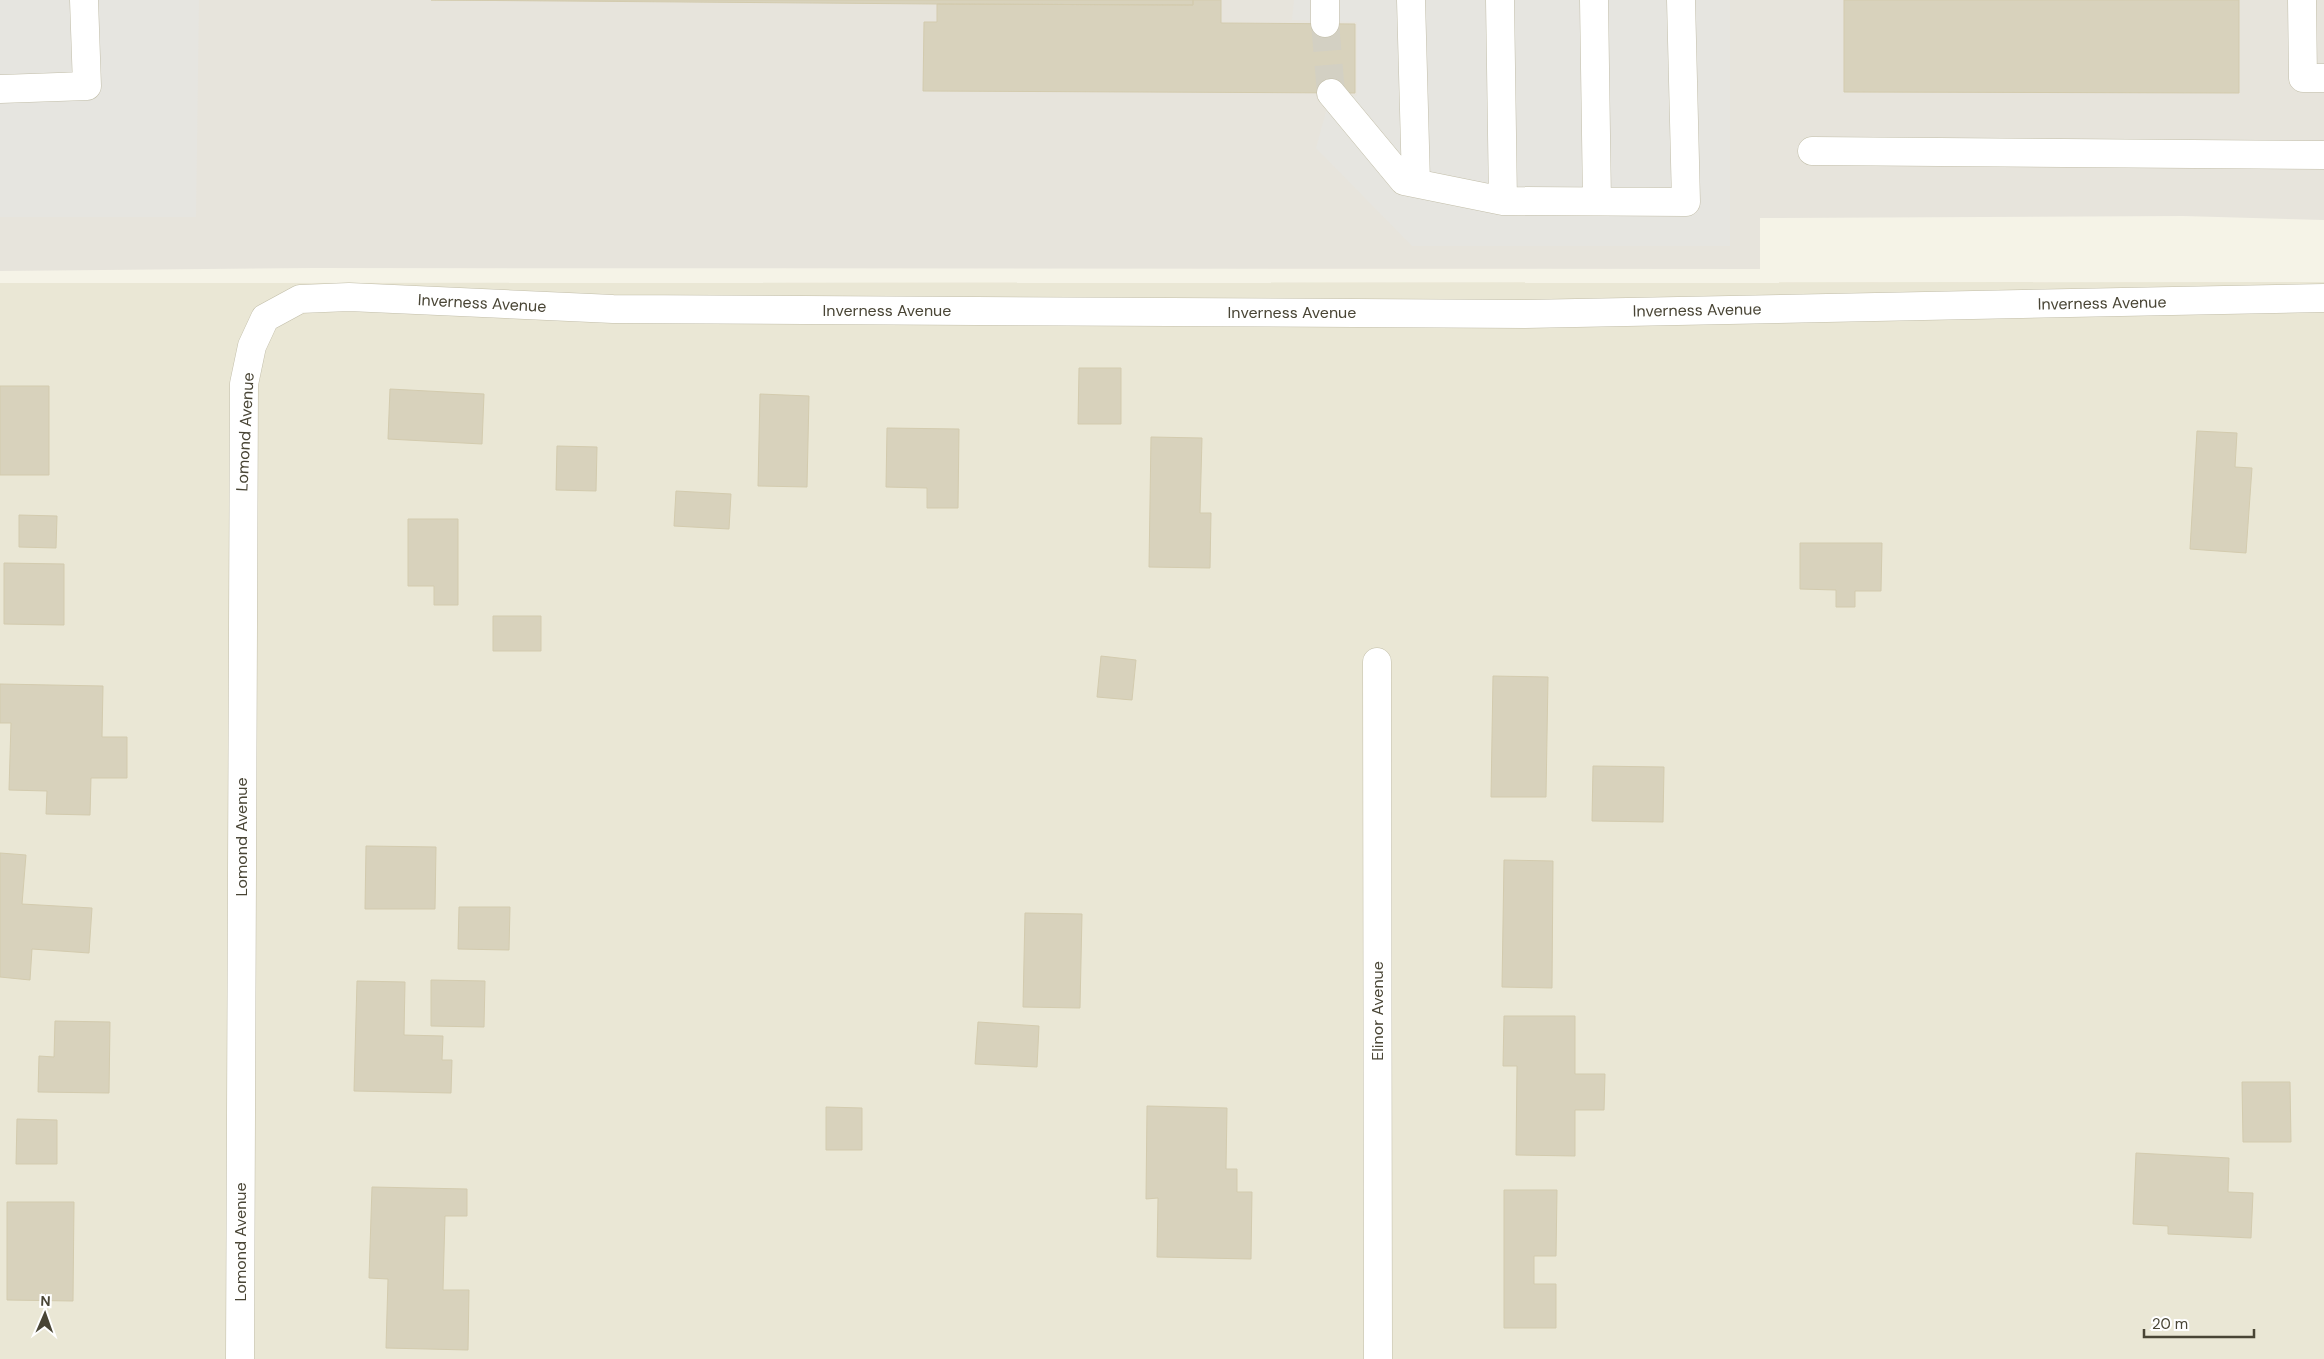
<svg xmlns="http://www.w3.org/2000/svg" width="2324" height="1359" viewBox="0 0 2324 1359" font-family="'DM Sans',sans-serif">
<rect width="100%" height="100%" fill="#f5f3e7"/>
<path fill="#eae7d5" d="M 2324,282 L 2324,1359 L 0,1359 L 0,283 Z"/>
<path fill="#e7e4dc" d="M 0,0 L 2324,0 L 2324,220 L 2183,216 L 1760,218 L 1760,269 L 314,268 L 0,271 Z"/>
<path fill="#e6e5e0" d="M 0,0 L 199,0 L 196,217 L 0,217 Z
M 1294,0 L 1730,0 L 1730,246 L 1412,246 L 1316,148 L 1330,97 L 1357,96 L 1357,22 L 1292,20 Z"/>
<path fill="#d8d2bc" stroke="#d3cbae" d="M 431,0 L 1193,0 L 1193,5 L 937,4 Z
M 1193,0 L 1221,0 L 1221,23 L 1355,24 L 1355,93 L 923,91 L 924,22 L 937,22 L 937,4 L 1193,5 Z
M 1844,0 L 2239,0 L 2239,93 L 1844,92 Z
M 1079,368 L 1121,368 L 1121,424 L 1078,424 Z
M 0,386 L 49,386 L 49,475 L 0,475 Z
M 390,389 L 484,394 L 482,444 L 388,439 Z
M 760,394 L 809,396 L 807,487 L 758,486 Z
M 887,428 L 959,429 L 958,508 L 927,508 L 927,488 L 886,487 Z
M 2197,431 L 2237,433 L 2235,467 L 2252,468 L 2246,553 L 2190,549 Z
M 1151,437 L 1202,438 L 1200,513 L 1211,513 L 1210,568 L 1149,567 Z
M 557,446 L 597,447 L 596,491 L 556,490 Z
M 676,491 L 731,494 L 729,529 L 674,526 Z
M 19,515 L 57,516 L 56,548 L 19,547 Z
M 408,519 L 458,519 L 458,605 L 434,605 L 434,586 L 408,586 Z
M 1800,543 L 1882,543 L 1881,591 L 1855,591 L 1855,607 L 1836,607 L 1836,590 L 1800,589 Z
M 4,563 L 64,564 L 64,625 L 4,624 Z
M 493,616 L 541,616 L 541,651 L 493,651 Z
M 1101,656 L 1136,660 L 1132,700 L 1097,697 Z
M 1493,676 L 1548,677 L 1546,797 L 1491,797 Z
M 0,684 L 103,686 L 102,737 L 127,737 L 127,778 L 91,778 L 90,815 L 46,814 L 47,791 L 9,790 L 11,723 L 0,723 Z
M 1593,766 L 1664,767 L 1663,822 L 1592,821 Z
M 366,846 L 436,847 L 435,909 L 365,909 Z
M 0,853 L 26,855 L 22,904 L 92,908 L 89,953 L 32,949 L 30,980 L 0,977 Z
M 1504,860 L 1553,861 L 1552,988 L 1502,987 Z
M 459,907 L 510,907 L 509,950 L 458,949 Z
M 1025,913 L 1082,914 L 1080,1008 L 1023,1007 Z
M 431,980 L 485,981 L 484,1027 L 431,1026 Z
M 357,981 L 405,982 L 404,1035 L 443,1036 L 442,1060 L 452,1060 L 451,1093 L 354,1091 Z
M 1504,1016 L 1575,1016 L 1575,1074 L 1605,1074 L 1604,1110 L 1575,1110 L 1575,1156 L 1516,1155 L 1517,1066 L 1503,1066 Z
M 55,1021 L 110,1022 L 109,1093 L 38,1092 L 39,1056 L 54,1057 Z
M 978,1022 L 1039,1026 L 1037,1067 L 975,1064 Z
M 2242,1082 L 2290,1082 L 2291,1142 L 2243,1142 Z
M 1147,1106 L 1227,1108 L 1226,1169 L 1237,1169 L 1237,1192 L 1252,1192 L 1251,1259 L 1157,1257 L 1158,1198 L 1146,1199 Z
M 826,1107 L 862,1108 L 862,1150 L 826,1150 Z
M 17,1119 L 57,1120 L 57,1164 L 16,1164 Z
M 2136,1153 L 2229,1158 L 2228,1192 L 2253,1193 L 2251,1238 L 2168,1234 L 2168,1226 L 2133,1224 Z
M 372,1187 L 467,1189 L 467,1216 L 445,1216 L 443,1290 L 469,1290 L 468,1350 L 386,1348 L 388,1279 L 369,1278 Z
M 1504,1190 L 1557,1190 L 1556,1256 L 1534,1256 L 1534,1284 L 1556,1284 L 1556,1328 L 1504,1328 Z
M 7,1202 L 74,1202 L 73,1301 L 7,1300 Z"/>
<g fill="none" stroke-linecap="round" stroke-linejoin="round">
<path stroke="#d3d0c3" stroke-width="28" stroke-dasharray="28 14" stroke-linecap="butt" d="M 1325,23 L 1331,93"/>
<defs>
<path id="minor" d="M 1325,0 L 1325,23
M 1411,0 L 1416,183
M 1500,0 L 1503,201
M 1594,0 L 1597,201
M 2302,0 L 2303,78 L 2324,78
M 0,89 L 87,86 L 84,0
M 1331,93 L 1404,181 L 1503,201 L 1686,202 L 1681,0
M 1812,151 L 2324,155
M 1377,662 L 1378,1359
M 240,1359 L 244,384 L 252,346 L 265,318 L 300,299 L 349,297 L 613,309 L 1525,314 L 2324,298"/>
</defs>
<use href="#minor" stroke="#c2bea9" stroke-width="29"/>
<use href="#minor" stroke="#fff" stroke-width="28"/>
</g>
<g text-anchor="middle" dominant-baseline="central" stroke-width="4" stroke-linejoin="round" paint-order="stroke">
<g font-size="16" fill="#494535" stroke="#fff">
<text transform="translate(482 303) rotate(3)">Inverness Avenue</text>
<text transform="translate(2102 303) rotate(-1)">Inverness Avenue</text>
<text x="887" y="310">Inverness Avenue</text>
<text transform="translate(1697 310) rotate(-1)">Inverness Avenue</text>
<text x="1292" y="312">Inverness Avenue</text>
<text transform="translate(245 432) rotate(-87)">Lomond Avenue</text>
<text transform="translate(241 837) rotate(-90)">Lomond Avenue</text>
<text transform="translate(1377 1011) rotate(-90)">Elinor Avenue</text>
<text transform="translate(240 1242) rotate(-90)">Lomond Avenue</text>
</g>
</g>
<g transform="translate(45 1314) rotate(2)" stroke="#ffffff" stroke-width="4" paint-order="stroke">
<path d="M0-4L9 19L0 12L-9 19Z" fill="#494535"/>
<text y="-8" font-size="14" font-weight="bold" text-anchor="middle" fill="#494535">N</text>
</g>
<path d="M2144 1329v8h110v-8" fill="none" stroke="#494535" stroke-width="2.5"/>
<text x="2152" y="1329" font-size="15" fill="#494535" stroke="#ffffff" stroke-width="4" paint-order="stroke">20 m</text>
</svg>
